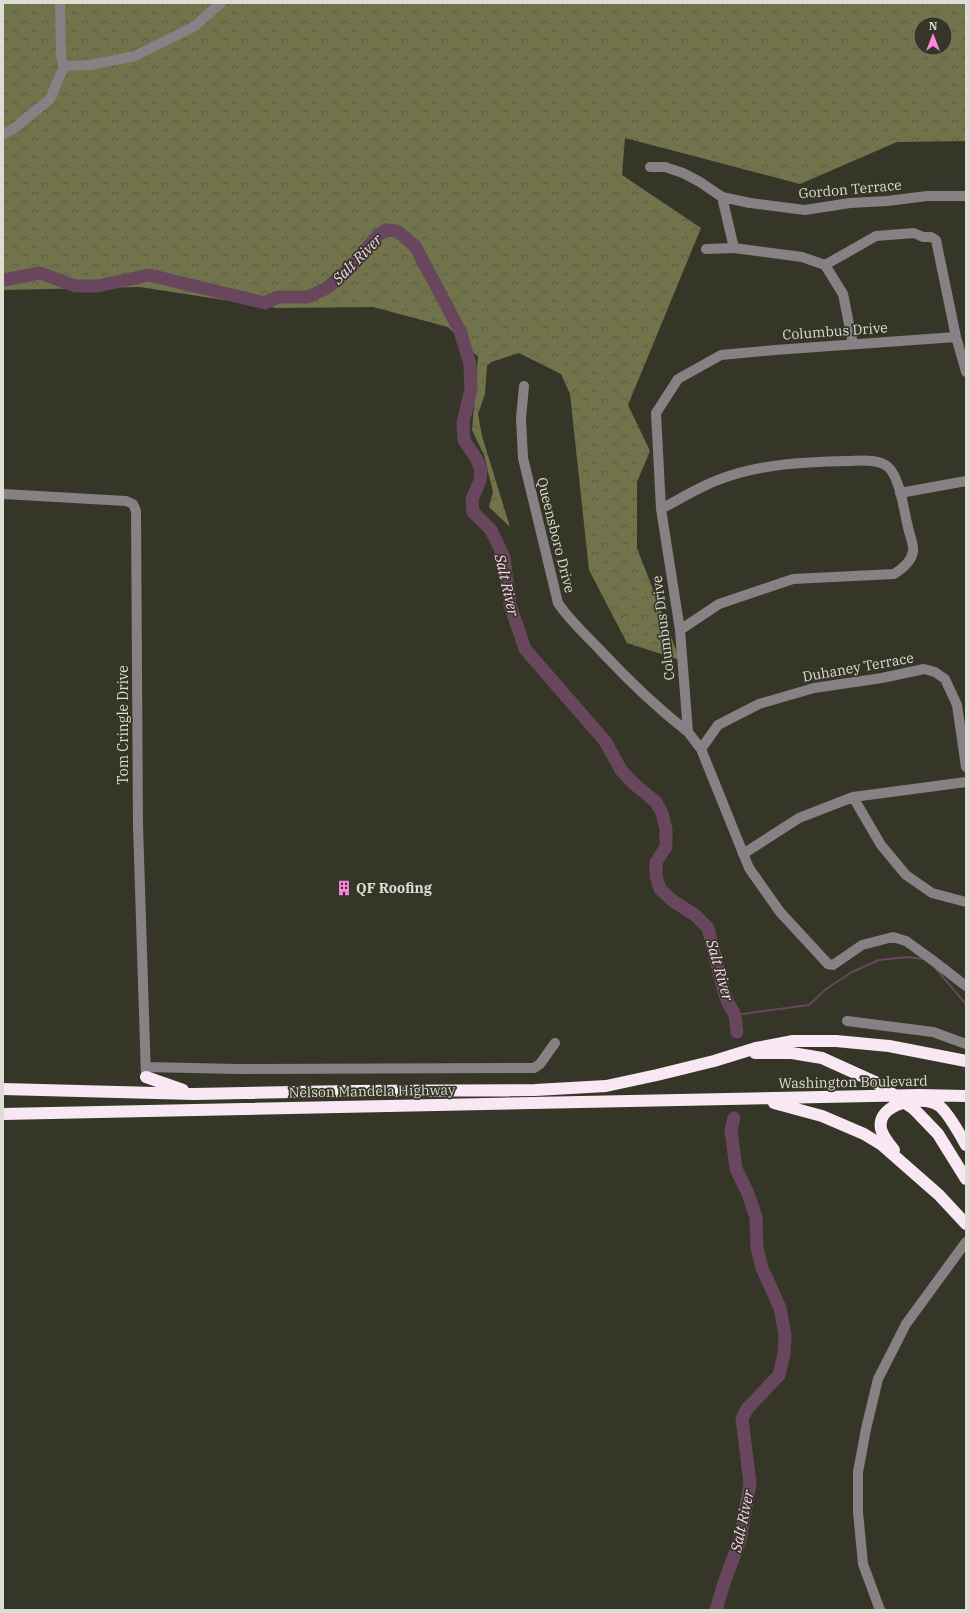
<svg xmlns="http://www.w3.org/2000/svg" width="969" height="1613" viewBox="0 0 969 1613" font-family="'IBM Plex Serif',serif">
<defs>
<pattern id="forest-crowns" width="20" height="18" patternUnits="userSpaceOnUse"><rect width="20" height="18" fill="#71734a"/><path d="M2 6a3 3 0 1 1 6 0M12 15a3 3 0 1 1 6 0" fill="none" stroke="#5c5d45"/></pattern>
</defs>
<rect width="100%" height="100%" fill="#353627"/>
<path fill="url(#forest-crowns)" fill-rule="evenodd" d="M 3,3 L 966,3 L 966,141 L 897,142 L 800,184 L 625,138 L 622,175 L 701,228 L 628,405 L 650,451 L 637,482 L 637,548 L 680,660 L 627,643 L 589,570 L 570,394 L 561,374 L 519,353 L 491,362 L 487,366 L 485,394 L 478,414 L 482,436 L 510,527 L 489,507 L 493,492 L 484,455 L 472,430 L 478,357 L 448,327 L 373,307 L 276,308 L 140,287 L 3,290 ZM 921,24 L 945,24 L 945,48 L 921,48 Z"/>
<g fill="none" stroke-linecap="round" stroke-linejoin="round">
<path stroke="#68465e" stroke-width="2" d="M 936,969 L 966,1004
M 735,1015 L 809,1005 L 826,989 L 852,972 L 879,960 L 908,957 L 923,959"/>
<path stroke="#68465e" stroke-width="13" d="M 3,280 L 40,273 L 75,286 L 98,286 L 149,275 L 265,303 L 278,297 L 308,297 L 327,288 L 352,266 L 378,235 L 386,230 L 397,231 L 415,246 L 460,331 L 470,364 L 471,389 L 463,423 L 464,440 L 476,458 L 481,470 L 480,481 L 472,499 L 473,512 L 491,530 L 504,557 L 510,605 L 525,649 L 605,741 L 621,770 L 633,783 L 656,802 L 662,813 L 666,829 L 666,847 L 656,862 L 656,876 L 660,889 L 673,901 L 695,915 L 708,928 L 724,992 L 728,1003 L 735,1015 L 737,1032
M 716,1610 L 724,1583 L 740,1540 L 750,1484 L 742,1419 L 747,1409 L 779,1375 L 784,1354 L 785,1335 L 780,1308 L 762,1268 L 757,1248 L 756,1217 L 747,1191 L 736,1169 L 731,1130 L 734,1118"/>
<path stroke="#878085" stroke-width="10" d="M 64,66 L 90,65 L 135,56 L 195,26 L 221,3
M 3,134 L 13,129 L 50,99 L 64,66 L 61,57 L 60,3
M 650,167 L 665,167 L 683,173 L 700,182 L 722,197 L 750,203 L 805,210 L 850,203 L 887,201 L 927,196 L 966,196
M 722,197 L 734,248
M 706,249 L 734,248 L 802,257 L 825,265 L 843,294 L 853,344
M 825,265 L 876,236 L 914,233 L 923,237 L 931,237 L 936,240 L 956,337 L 966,372
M 956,337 L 775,350 L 721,355 L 678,379 L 656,413 L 661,509 L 680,630 L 688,732 L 701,749 L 749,868 L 780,912 L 828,964 L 833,965 L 862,945 L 893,937 L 906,941 L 931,959 L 966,986
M 524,386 L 521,418 L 523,458 L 558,603 C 570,621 586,635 601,651 C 628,680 656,707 688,732
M 900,493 L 966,481
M 3,494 L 126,501 L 133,504 L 136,511 L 138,826 L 146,1077
M 661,509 C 680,499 699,487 718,480 C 759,464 803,462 847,461 C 859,461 878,458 888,467 C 900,477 904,512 908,527 C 909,534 914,544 913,551 C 912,561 902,569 894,574 L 793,579 L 719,604 L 680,630
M 701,749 L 718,725 L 759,704 L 814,688 L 882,678 L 924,669 L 935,672 L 945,679 L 957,705 L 966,767
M 853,797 L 881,845 L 906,875 L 932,893 L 966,902
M 743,854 L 799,818 L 853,797 L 966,782
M 847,1021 L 933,1032 L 966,1044
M 146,1067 L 238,1069 L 534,1068 L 540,1064 L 555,1043
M 880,1610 L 863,1564 L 858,1512 L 858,1472 L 866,1429 L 878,1379 L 906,1324 L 966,1242"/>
<path stroke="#fae7f4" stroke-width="12" d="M 755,1053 L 792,1053 L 822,1058 L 875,1082
M 146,1077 L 183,1090
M 3,1089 L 194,1094 L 350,1091 L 535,1090 L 606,1086 L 657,1075 L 714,1061 L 756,1048 L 793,1041 L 836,1041 L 889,1046 L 966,1061
M 774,1103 L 822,1116 L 864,1134 L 882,1145 L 939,1195 L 966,1224
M 914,1109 L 938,1134 L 966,1179
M 3,1114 L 919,1095 L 966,1096
M 894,1150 C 889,1144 883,1137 881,1129 C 876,1103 921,1095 938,1105 C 946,1110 961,1136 966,1145"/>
<path stroke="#fae7f4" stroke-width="12" d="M 875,1082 L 914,1109"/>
</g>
<defs>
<symbol id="building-bare" viewBox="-9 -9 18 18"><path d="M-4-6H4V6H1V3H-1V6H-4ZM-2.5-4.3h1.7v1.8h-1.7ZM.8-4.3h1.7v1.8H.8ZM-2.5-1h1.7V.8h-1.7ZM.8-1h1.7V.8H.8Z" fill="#fe85e0" stroke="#353627" stroke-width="2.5" paint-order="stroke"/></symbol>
</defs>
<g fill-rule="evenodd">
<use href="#building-bare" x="333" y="877" width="22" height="22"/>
</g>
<g text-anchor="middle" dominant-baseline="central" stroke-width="3.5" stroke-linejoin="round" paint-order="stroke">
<g font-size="14" fill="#dcddd3" stroke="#353627">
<text transform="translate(850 189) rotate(-5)">Gordon Terrace</text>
<text transform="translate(835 331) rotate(-4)">Columbus Drive</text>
<text transform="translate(556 535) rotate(76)">Queensboro Drive</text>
<text transform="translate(663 628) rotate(-97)">Columbus Drive</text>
<text transform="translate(858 667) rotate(-10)">Duhaney Terrace</text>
<text transform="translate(123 725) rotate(-90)">Tom Cringle Drive</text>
<text transform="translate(853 1082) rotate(-1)">Washington Boulevard</text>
<text transform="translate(372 1091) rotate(-1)">Nelson Mandela Highway</text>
</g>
<g font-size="14" font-weight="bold" fill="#dcddd3" stroke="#353627" text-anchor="start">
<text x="356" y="888">QF Roofing</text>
</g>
<g font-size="15" font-style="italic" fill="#fcd6f0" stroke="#353627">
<text transform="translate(357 259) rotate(-45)">Salt River</text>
<text transform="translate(507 585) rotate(77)">Salt River</text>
<text transform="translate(720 970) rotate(74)">Salt River</text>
<text transform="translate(742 1521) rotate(-78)">Salt River</text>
</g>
</g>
<rect width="969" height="1613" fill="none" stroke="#dcddd3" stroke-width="8"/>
<g transform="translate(933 36)"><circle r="19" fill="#353627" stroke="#78796c"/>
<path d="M0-3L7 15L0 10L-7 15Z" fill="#fe85e0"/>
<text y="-6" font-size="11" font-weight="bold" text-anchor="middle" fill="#dcddd3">N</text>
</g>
</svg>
